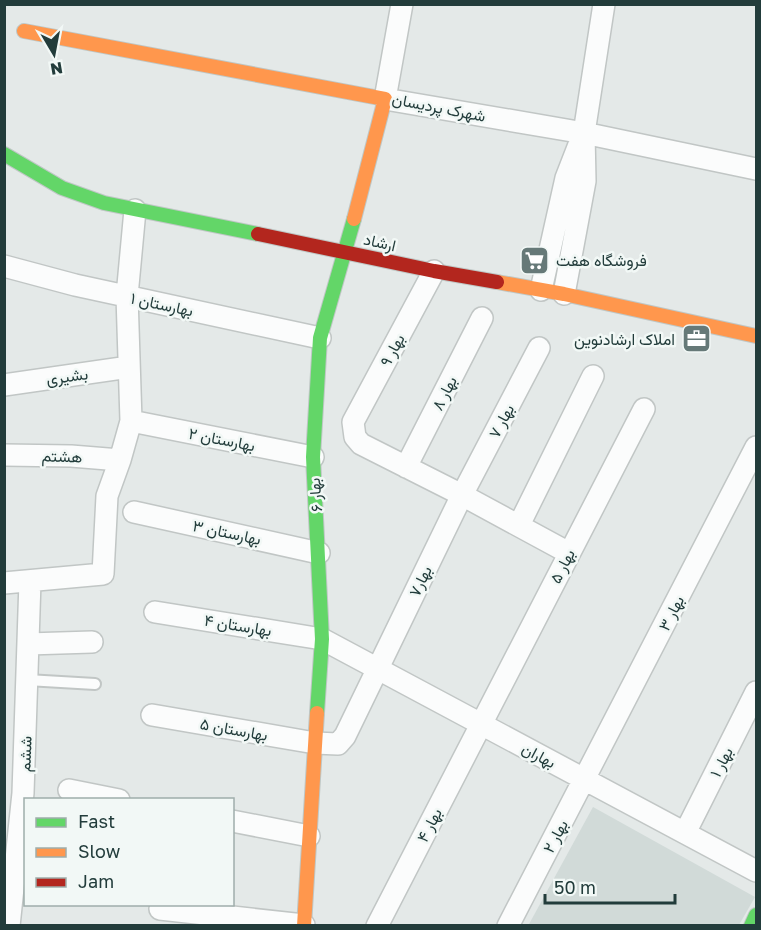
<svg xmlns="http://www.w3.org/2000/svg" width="761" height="930" viewBox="0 0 761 930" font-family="'Golos Text',Vazirmatn,sans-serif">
<rect width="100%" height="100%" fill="#e4e9e8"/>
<path fill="#d1dad8" d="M 593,807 L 755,897 L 739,925 L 528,926 Z"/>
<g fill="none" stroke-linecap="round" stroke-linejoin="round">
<defs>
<path id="lane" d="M 27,680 L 95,684"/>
<path id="street" d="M 402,4 L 385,99 L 584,133 L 756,169
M 4,266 L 75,285 L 320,338
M 434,271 L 353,422 L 355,437 L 361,444 L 462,495 L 569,553
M 541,290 L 566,178 L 580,142
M 564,294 L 585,181 L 584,133 L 604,4
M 4,385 L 129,367
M 131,421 L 313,457
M 4,455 L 71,456 L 120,460
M 406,467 L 482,318
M 134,512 L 319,553
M 519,525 L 593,376
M 4,583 L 103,574 L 107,496 L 120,460 L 131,421 L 127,296 L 135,210
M 155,612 L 322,639 L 756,871
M 28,644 L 92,642
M 152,715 L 315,743 L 338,744 L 345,736 L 462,495 L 539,348
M 69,790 L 119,800
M 232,821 L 309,836
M 685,833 L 756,692
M 160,909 L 304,925
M 9,926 L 23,793 L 30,581
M 377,926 L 644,409
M 508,926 L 756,447"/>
<path id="fast" d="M 4,154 L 62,188 L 104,203 L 258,234
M 317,713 L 322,639 L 313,457 L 320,338 L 354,219
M 751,926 L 756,915"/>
<path id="slow" d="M 24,31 L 385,99 L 354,219
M 497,282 L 564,294 L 756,336
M 304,926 L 317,713"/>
<path id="jam" d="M 258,234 L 434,271 L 497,282"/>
</defs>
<use href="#lane" stroke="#c1c6c5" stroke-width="14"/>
<use href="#street" stroke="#c1c6c5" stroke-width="24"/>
<use href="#fast" stroke="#bfc7c5" stroke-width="16"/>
<use href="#slow" stroke="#bfc7c5" stroke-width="16"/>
<use href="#jam" stroke="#bfc7c5" stroke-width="16"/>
<use href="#lane" stroke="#fbfcfc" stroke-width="10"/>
<use href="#street" stroke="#fbfcfc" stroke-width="21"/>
<use href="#fast" stroke="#63d668" stroke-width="14"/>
<use href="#slow" stroke="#ff974d" stroke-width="14"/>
<use href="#jam" stroke="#b3261e" stroke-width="14"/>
</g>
<defs>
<symbol id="supermarket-square" viewBox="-11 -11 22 22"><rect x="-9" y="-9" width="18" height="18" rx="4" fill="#667978" stroke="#f2f8f6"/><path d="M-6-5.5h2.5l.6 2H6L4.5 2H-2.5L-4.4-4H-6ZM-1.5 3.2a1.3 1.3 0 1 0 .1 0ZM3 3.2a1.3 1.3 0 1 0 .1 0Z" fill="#fff"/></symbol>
<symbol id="office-square" viewBox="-11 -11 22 22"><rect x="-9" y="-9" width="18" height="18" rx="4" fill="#667978" stroke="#f2f8f6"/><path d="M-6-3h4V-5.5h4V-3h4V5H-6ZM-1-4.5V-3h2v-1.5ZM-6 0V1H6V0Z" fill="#fff"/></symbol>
</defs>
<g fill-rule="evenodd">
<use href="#supermarket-square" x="518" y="244" width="33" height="33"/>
<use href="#office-square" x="680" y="322" width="33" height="33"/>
</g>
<g text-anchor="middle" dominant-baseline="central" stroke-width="5" stroke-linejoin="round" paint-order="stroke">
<g font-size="16" fill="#223c3b" stroke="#f2f8f6">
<text transform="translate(439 107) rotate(11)">شهرک پردیسان</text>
<text transform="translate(380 242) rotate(13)">ارشاد</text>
<text transform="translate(162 304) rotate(12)">بهارستان ۱</text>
<text transform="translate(392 350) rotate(-62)">بهار ۹</text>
<text transform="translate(67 376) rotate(-8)">بشیری</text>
<text transform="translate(444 393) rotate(-63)">بهار ۸</text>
<text transform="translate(501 421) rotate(-62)">بهار ۷</text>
<text transform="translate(222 439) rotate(11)">بهارستان ۲</text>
<text transform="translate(62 456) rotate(2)">هشتم</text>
<text transform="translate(315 495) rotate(-94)">بهار ۶</text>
<text transform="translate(227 532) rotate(12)">بهارستان ۳</text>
<text transform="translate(562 566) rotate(-63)">بهار ۵</text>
<text transform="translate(420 581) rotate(-64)">بهار۷</text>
<text transform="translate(671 613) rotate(-63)">بهار ۳</text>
<text transform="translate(238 625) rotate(9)">بهارستان ۴</text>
<text transform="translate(234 729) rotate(10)">بهارستان ۵</text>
<text transform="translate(25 754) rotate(-88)">ششم</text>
<text transform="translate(539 755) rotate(28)">بهاران</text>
<text transform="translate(721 762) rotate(-63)">بهار ۱</text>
<text transform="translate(429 825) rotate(-63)">بهار ۴</text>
<text transform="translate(555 836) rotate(-62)">بهار ۲</text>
</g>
<g font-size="16" fill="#223c3b" stroke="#f2f8f6" text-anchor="start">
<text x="556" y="260">فروشگاه هفت</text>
<text x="675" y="339" text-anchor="end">املاک ارشادنوین</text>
</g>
</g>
<rect width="761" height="930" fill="none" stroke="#223c3b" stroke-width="12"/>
<rect x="24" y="798" width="210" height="108" fill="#f2f8f6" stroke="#9fadab" stroke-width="1.5"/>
<rect x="36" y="818" width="30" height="9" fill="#63d668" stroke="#9fadab" stroke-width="1.5"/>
<text x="78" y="828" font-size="18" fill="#223c3b">Fast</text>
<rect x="36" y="848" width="30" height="9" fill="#ff974d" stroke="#9fadab" stroke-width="1.5"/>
<text x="78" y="858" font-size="18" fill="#223c3b">Slow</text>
<rect x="36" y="878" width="30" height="9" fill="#b3261e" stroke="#9fadab" stroke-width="1.5"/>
<text x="78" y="888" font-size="18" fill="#223c3b">Jam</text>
<g transform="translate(54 54) rotate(170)" stroke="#f2f8f6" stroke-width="4.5" paint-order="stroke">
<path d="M0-4.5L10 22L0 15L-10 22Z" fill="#223c3b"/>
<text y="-9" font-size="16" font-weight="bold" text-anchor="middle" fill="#223c3b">N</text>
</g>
<path d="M545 894v9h130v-9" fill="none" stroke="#223c3b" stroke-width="3"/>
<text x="554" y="894" font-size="18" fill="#223c3b" stroke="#f2f8f6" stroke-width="4.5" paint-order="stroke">50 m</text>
</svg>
